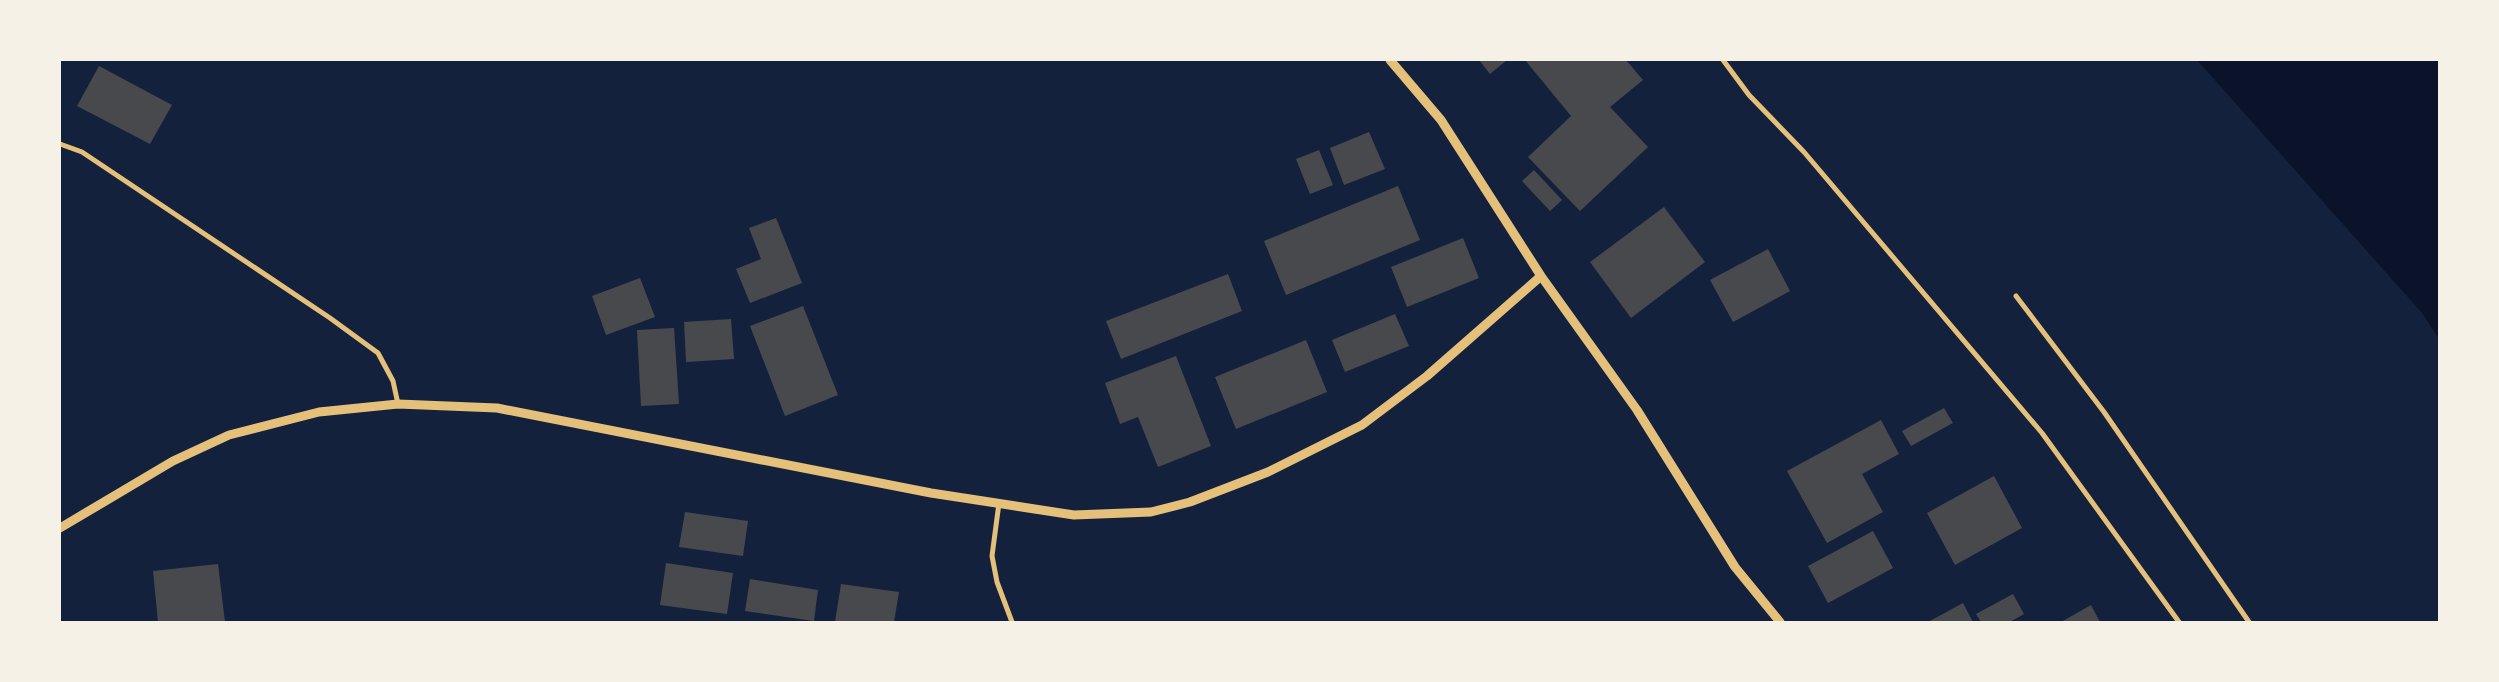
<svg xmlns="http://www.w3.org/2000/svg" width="2499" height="682" viewBox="0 0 2499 682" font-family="Helvetica,sans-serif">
<rect width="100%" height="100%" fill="#14213d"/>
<path fill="#0b132b" d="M 2197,60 L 2439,60 L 2439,339 L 2422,313 Z"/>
<path fill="#48494c" d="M 1479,60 L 1507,60 L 1490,74 Z
M 1525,60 L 1626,60 L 1643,80 L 1610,107 L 1648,147 L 1580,211 L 1528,157 L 1571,116 Z
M 99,66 L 172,105 L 150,144 L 77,106 Z
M 1369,132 L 1385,169 L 1344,185 L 1330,148 Z
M 1319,150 L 1333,185 L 1310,194 L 1296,159 Z
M 1534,170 L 1562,200 L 1550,211 L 1522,181 Z
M 1398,186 L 1420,240 L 1286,295 L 1264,241 Z
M 1664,207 L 1705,262 L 1631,318 L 1590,262 Z
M 776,218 L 802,283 L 750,303 L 736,269 L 761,259 L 749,228 Z
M 1463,238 L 1479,278 L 1407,307 L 1391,267 Z
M 1768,249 L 1790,291 L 1733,322 L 1710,280 Z
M 1228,274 L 1242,311 L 1121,359 L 1106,321 Z
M 640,278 L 655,317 L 606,335 L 592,296 Z
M 803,306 L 838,395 L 785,416 L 750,326 Z
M 1395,314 L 1409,346 L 1345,372 L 1332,340 Z
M 731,319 L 734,359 L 686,362 L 684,322 Z
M 674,328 L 679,404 L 641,406 L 637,330 Z
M 1306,340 L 1327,392 L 1236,429 L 1215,377 Z
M 1176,356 L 1211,446 L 1158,467 L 1138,417 L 1120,424 L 1105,383 Z
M 1944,408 L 1953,423 L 1911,446 L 1902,431 Z
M 1881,420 L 1899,454 L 1862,474 L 1883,512 L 1827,543 L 1787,471 Z
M 1994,476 L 2022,528 L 1955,565 L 1927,513 Z
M 685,512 L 748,521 L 743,556 L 679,547 Z
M 1873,531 L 1893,568 L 1828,603 L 1808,566 Z
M 666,563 L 733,573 L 727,614 L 660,605 Z
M 218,564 L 225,622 L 158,622 L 153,571 Z
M 750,579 L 818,590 L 814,621 L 745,611 Z
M 841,584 L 899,592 L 894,622 L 835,622 Z
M 2013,594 L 2024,614 L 2010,622 L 1981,622 L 1976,614 Z
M 1963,603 L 1973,622 L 1928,622 Z
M 2091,605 L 2100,622 L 2061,622 Z"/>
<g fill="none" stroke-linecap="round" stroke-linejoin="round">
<path stroke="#e5c07b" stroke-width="5" d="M 1723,60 L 1749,95 L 1804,152 L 2042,433 L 2179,622
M 60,144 L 82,152 L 330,318 L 378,353 L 393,381 L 398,404
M 2016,296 L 2104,412 L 2249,622
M 999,503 L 992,556 L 997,582 L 1012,622"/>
<path stroke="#e5c07b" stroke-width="9" d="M 1390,60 L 1441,120 L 1541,276 L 1637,410 L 1735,567 L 1780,622
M 60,528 L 173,461 L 229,435 L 319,412 L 398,404 L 497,408 L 931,493 L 1074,515 L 1151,512 L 1190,502 L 1268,472 L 1362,425 L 1427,376 L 1541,276"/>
</g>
<rect width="2499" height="682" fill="none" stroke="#f6f1e7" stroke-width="122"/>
</svg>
